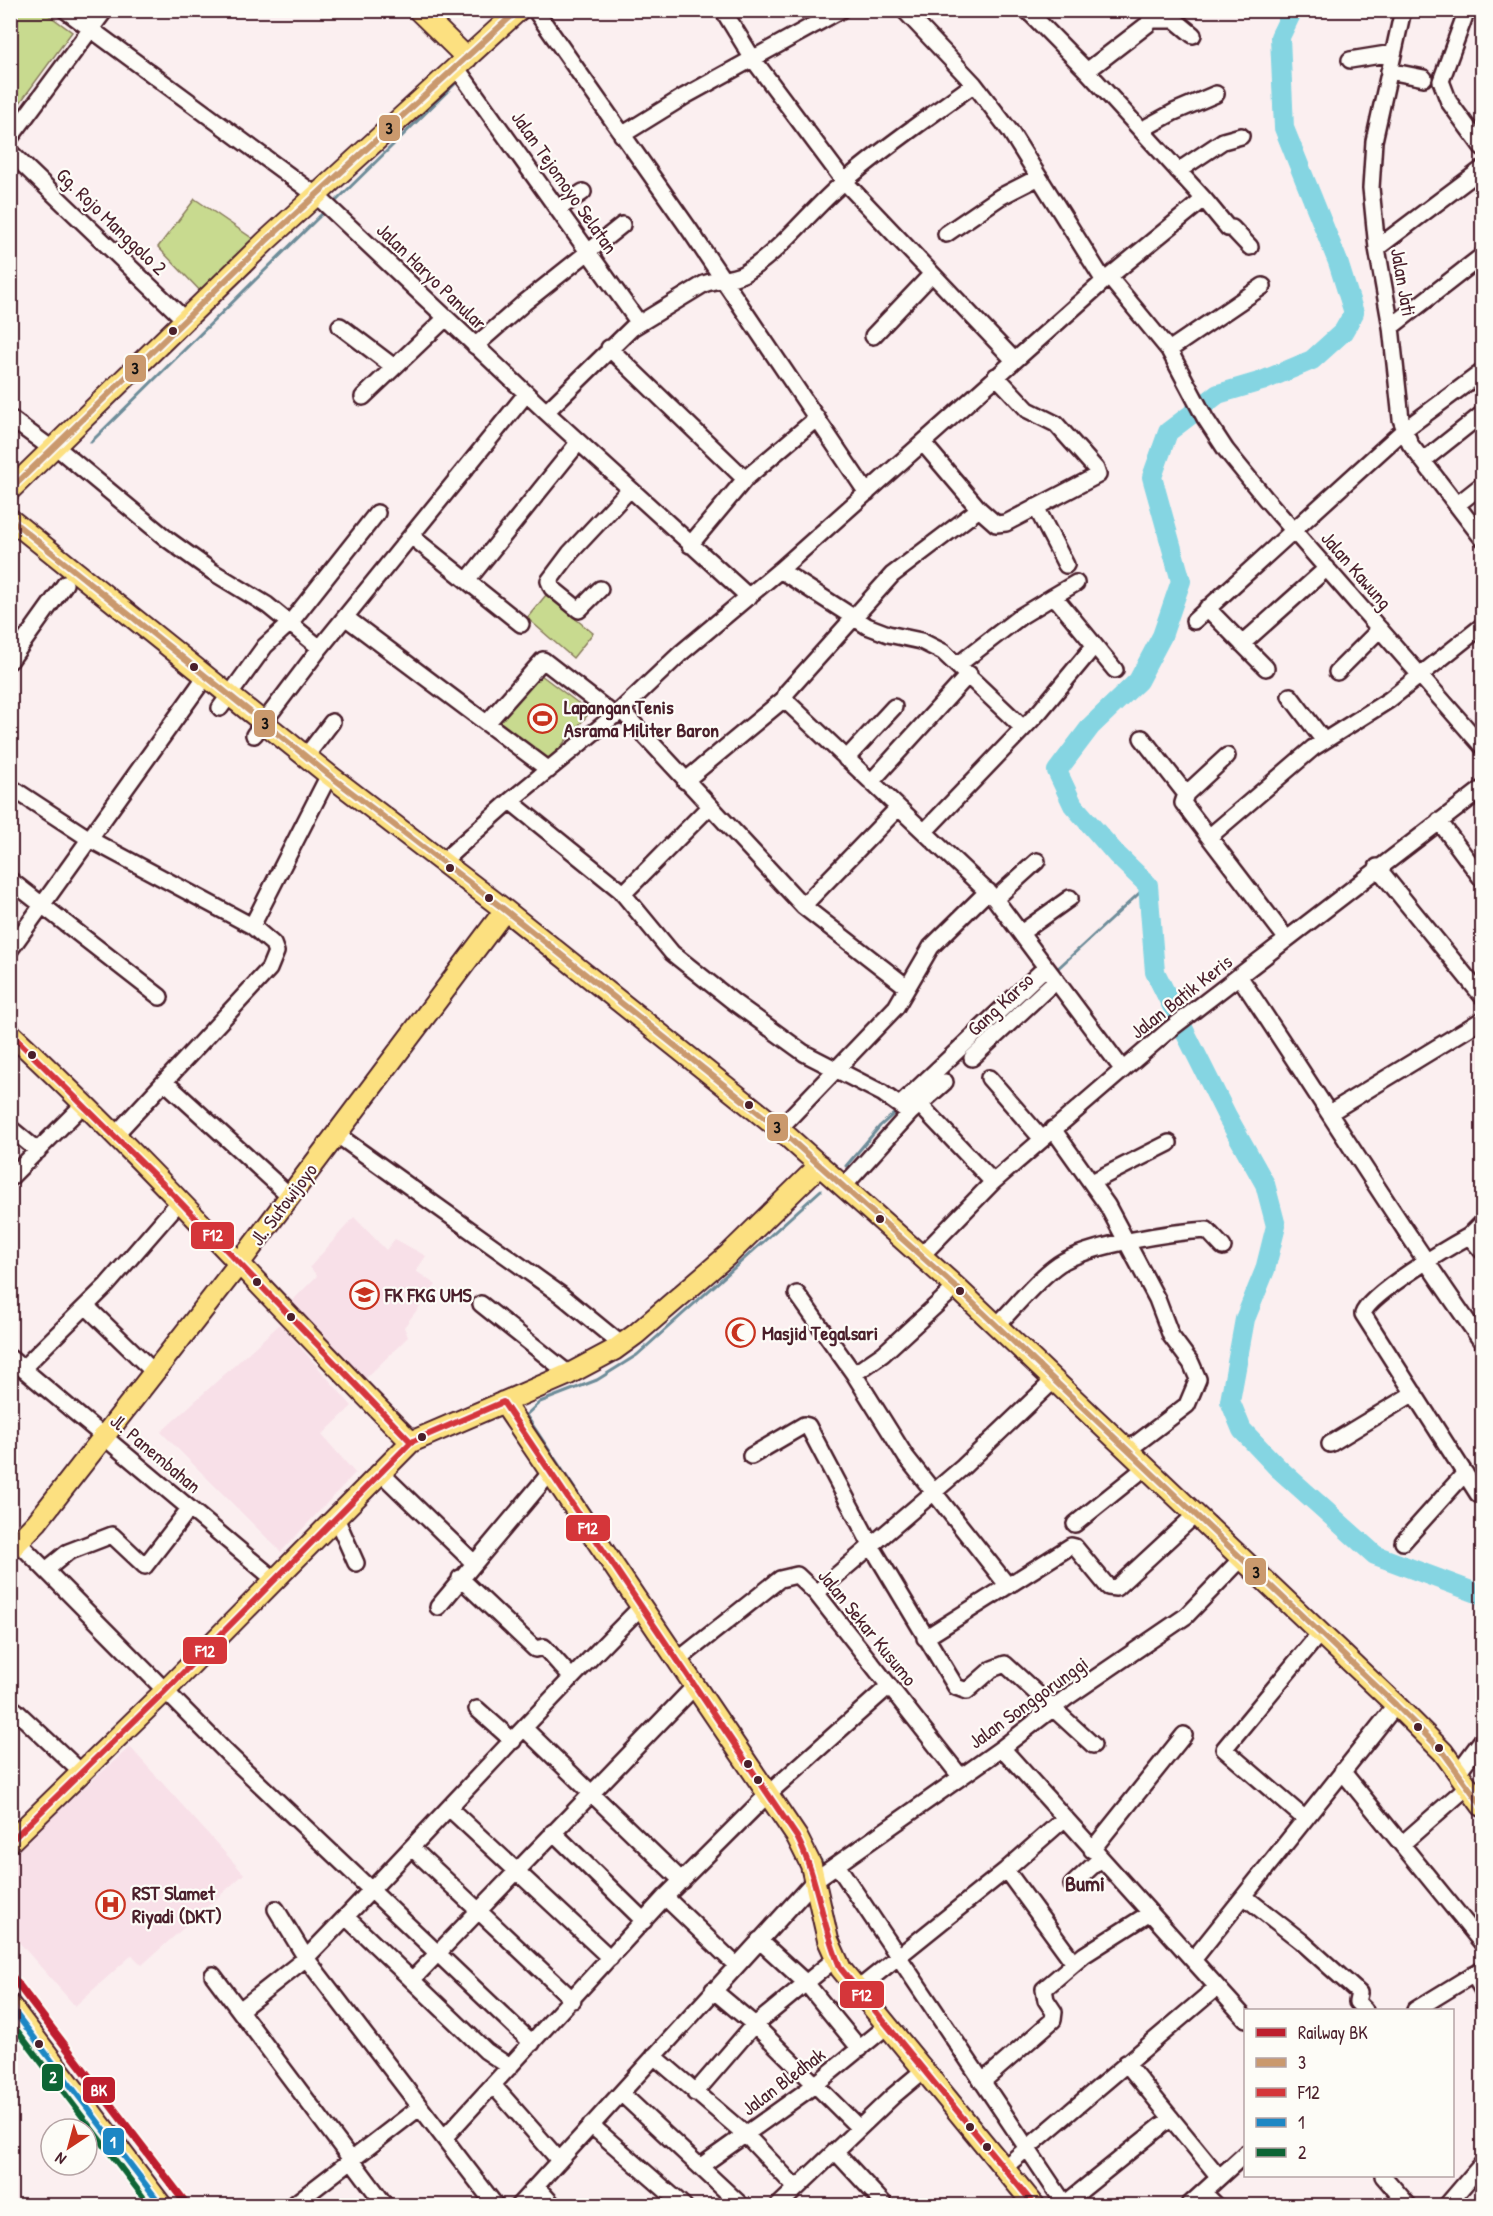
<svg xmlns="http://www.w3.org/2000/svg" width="1493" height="2216" viewBox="0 0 1493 2216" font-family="'Patrick Hand',sans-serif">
<rect width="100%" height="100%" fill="#fbeff0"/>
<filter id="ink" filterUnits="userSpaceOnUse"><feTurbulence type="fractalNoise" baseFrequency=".0167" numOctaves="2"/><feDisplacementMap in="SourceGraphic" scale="12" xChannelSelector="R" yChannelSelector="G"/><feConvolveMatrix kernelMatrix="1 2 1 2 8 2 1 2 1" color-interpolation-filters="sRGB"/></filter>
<g filter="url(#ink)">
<path fill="#f8e0e8" d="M 354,1217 L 386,1250 L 395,1239 L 426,1256 L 416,1271 L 436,1285 L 404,1327 L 408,1337 L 362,1382 L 290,1303 L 317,1276 L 310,1267 Z
M 280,1324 L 352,1406 L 322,1435 L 355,1473 L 281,1552 L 161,1432 Z
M 130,1747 L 244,1874 L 142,1965 L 132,1955 L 75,2006 L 11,1933 L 10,1853 Z"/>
<path fill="#c8da8f" stroke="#897c5d" stroke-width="1.5" d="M 11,10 L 43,11 L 72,32 L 11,115 Z
M 195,199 L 262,245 L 207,298 L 158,247 Z
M 546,595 L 593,633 L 573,658 L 527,618 Z
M 537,672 L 590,712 L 547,763 L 497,724 Z"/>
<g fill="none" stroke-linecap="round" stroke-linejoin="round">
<path stroke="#6d8c99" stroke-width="3" d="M 483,11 L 483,10
M 466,72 L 481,58
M 332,205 L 460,79
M 91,442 L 325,211
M 1055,971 L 1148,885
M 1008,1013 L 1048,978
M 846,1166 L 880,1126 L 897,1111
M 633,1577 L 526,1415 L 540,1402 L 597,1380 L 637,1355 L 821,1190
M 814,1850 L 825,1867
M 878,1998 L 985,2129"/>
<path stroke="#85d5e2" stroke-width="20" d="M 1293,10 L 1280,37 L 1284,128 L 1338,262 L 1354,313 L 1343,332 L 1312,360 L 1262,381 L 1218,394 L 1168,432 L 1152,477 L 1181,581 L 1162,636 L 1138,681 L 1091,726 L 1057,771 L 1073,805 L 1116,854 L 1148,885 L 1155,972 L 1227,1116 L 1265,1184 L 1276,1226 L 1265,1270 L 1245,1319 L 1230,1401 L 1242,1430 L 1278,1468 L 1375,1555 L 1482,1595"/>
<defs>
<path id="minor" d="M 65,10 L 317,196 L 546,412 L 749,597
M 535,10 L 689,229 L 867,493
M 723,10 L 753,59 L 844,181 L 1014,360
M 904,10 L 974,84 L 1010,131 L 1104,281
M 1403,10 L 1374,141 L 1371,188 L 1377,248 L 1391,327 L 1401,419 L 1410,444 L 1482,538
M 1467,10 L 1441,81 L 1449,102 L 1482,147
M 1152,20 L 1175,20 L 1193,35
M 1350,60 L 1393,53
M 456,67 L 639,323
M 1087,71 L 1148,24 L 1154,10
M 1389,71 L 1424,78
M 1141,130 L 1174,112 L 1216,94
M 622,135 L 685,96 L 841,10
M 10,138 L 105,10
M 10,152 L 185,320
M 1178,171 L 1223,141 L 1241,136
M 1204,199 L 1228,228 L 1232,228 L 1250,247
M 558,209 L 583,192
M 946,234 L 1000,197 L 1039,177
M 1377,248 L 1482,169
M 1109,277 L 1169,350 L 1205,418 L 1226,450 L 1265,498 L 1482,746
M 340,326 L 394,367
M 1391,327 L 1482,256
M 873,336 L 932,274
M 475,346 L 524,303 L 622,225
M 609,348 L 745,479
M 1169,350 L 1263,286
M 363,397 L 446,318
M 546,412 L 632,328 L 704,284 C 716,279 731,280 743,274 C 783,250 810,210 845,181 C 885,146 931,116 974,84
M 10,418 L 52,449
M 923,443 L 979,509 L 996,524 L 1006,523 L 1098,475 L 1096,469 L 1056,424 L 1028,410 L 996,376
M 55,446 L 167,539 L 213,572 L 267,605 L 320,648
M 1423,461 L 1482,414
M 1458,504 L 1482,485
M 1036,507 L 1066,565
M 979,509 L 892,575 L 787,692 L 784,699 L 995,899 L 1123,1070
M 411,536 L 521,624
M 690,545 L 745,479 L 817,418
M 780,570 L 867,626 L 888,634 L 921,641 L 943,652 L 1023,728
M 467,581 L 578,443
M 600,589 L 579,610 L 552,588 L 549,581 L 570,553 L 629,490
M 1054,596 L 1076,583
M 1207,608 L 1266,668
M 345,617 L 549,770
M 1194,621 L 1404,430 L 1482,372
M 1242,644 L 1327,568
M 10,661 L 65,584
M 959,664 L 1021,616 L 1054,596 L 1115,670
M 1337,672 L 1380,629
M 1290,696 L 1324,741
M 220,708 L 265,646 L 290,623 L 377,513
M 621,710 L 803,906 L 907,987
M 487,723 L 543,660 L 615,716
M 254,735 L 320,648 L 526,394
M 1142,738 L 1186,794
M 306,756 L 332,722
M 1227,756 L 1186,794 L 1183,803 L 1286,938
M 846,759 L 894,707
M 685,781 L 784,699
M 871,782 L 969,674
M 15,790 L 91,840 L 252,926 L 273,944 L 276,952 L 269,969 L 116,1134
M 510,801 L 620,890 L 672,953 L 735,1003 L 804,1053 L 882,1093 L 910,1113
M 1439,821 L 1482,879
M 925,831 L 1040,711 L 1094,646
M 1209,837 L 1313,748 L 1389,700 L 1482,626
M 443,861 L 510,801 L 621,710 L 681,653 L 780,570 L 1104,281 L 1204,199 L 1087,71 L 1027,10
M 1377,867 L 1482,996
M 10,880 L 160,997
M 623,894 L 709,807
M 995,899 L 1037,861
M 803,906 L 898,808
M 252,926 L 329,775
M 1021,933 L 1070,898
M 10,950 L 206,676
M 1239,976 C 1321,1098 1397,1223 1482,1342
M 972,1058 L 1056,980
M 989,1078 L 1042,1139
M 165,1082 L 290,1196
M 900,1105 L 1046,967
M 920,1105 L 993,1182
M 1331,1112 L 1482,1020
M 10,1128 L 38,1151
M 779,1129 L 896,1007 L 931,947 L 988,891
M 1053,1129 L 1107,1205 L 1157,1299 L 1171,1336 L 1191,1363 L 1198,1379 L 1187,1405 L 1128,1450
M 336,1134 L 561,1295 L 622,1345
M 10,1178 L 85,1103
M 1092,1182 L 1169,1143
M 844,1186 L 910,1113 L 945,1082
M 1482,1223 L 1469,1236 L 1482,1251
M 1469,1236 C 1449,1247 1369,1294 1363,1314 L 1478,1494 L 1482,1496
M 921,1256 L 993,1182 L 1169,1030 L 1482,789
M 797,1294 L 854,1374 L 906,1457 L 1008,1586
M 481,1304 L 569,1374
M 86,1306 L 154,1372
M 997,1325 C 1017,1305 1036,1280 1059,1264 C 1087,1245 1172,1232 1207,1230 L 1223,1247
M 10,1358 L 275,1580
M 23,1368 L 107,1285 L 179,1202
M 854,1374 L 883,1354 L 956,1287
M 1330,1444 L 1414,1393
M 751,1456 L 804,1425 L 808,1426 L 872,1547 L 956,1687 L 967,1691 L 992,1669 L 1005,1664 L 1093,1745
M 380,1472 L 474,1563
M 336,1518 L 356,1563
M 1075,1524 L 1146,1467
M 10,1534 L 229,1755 L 532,2043
M 1403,1542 L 1465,1473
M 46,1570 L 68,1552 L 112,1535 L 145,1566 L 189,1509
M 460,1578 L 535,1649 L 544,1647 L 571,1677
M 816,1593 L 963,1467 L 1053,1381
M 438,1607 L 550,1473
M 925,1638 L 1071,1546 L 1075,1547 L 1108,1587 L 1116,1588 L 1195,1515
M 678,1660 L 780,1579 L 797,1575 L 816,1593 L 960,1776
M 477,1709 L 513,1741
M 15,1710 L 81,1772
M 524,1728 L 682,1881
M 1002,1748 L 1246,2019
M 1342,1771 L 1482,1943
M 1459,1771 L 1482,1740
M 449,1808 L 610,1958
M 1304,1818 L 1224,1749 L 1320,1633
M 553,1832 L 644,1921
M 1402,1844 L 1468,1786
M 412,1848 L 573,2000
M 1092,1850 L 1184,1735
M 837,1865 L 1066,2206
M 1006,1870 L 1074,1963
M 1072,1885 L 1100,1859
M 665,1897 L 736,1965
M 1245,1897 L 1301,1941 L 1359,1993 L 1357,2002 L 1365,2010
M 346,1917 L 486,2051 L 510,2067
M 759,1940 L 806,1983 L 860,2049
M 1193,1960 L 1396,1705
M 1473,1974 L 1482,1989
M 213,1975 L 386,2206
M 412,1980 L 694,1687
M 858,1989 L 1006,1870 L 1064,1819
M 713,1990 L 756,2026 L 859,2128
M 240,2010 L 306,1958 L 276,1909
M 1415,2010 L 1482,1969
M 654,2056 L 746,2135 L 796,2188
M 1126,2063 L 1219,2177
M 982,2082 L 1053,2020 L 1054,2012 L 1046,2000 L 1044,1989 L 1084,1955 L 1150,1913
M 493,2085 L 559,2160
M 621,2093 L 742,2206
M 695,2093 L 750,2029 L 835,1959
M 591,2125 L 684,2206
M 445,2137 L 665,1897 L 768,1794 L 889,1686
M 835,2151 L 886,2206
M 701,2166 L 816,2084 L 887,2026
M 1004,2168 L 1217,1987
M 1383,2176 L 1409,2206
M 536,2186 L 554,2206
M 1203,2192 L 1217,2206
M 292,2206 L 420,2107
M 496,2206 L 306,1958 C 419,1842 526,1722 640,1608
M 518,2206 L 815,1880 L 1002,1748 L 1066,1698 L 1186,1616 L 1241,1559
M 778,2206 L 893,2096 L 924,2070
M 1062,2206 L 1171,2118
M 1188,2206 L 1246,2153
M 1446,2206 L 1482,2164"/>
<path id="major" d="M 418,10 L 467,58
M 10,490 L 266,241 L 519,10
M 10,519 L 329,775 L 505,910 L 779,1129 L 956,1287 L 1396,1705 L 1443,1752 L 1482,1806
M 10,1033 C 150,1163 276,1306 411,1442
M 503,1402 L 797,1837 L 811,1865 L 828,1940 L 841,1969 L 1035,2206
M 10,1550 L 37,1522 L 238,1265 L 505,910
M 10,1842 L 164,1692 L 411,1442 L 569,1374 L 614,1350 L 636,1334 L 729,1254 L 820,1165
M 10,2005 L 162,2206"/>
</defs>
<use href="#minor" stroke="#4a1f2b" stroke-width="20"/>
<use href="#major" stroke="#4a1f2b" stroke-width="24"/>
<use href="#minor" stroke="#fdfcf7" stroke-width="15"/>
<use href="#major" stroke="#fce080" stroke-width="20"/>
<defs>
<path id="bus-1" d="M 10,490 L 266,241 L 518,10
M 10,519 L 329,775 L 505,910 L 779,1129 L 956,1287 L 1396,1705 L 1443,1752 L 1482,1806"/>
<path id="bus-2" d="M 10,1033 L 163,1184 L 411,1442
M 10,1842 L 164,1692 L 411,1442 L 503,1402 L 797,1837 C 819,1880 821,1925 841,1969 L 1035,2206"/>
<path id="bus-3" d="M 10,2006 L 162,2206"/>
<path id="bus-4" d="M 10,2021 L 150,2206"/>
</defs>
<use href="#bus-1" stroke="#fdfcf7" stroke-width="10"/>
<use href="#bus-2" stroke="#fdfcf7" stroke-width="10"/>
<use href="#bus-3" stroke="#fdfcf7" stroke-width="10"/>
<use href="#bus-4" stroke="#fdfcf7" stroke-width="10"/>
<use href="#bus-1" stroke="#ca996d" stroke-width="6"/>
<use href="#bus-2" stroke="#d5363a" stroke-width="6"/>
<use href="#bus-3" stroke="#1d87c4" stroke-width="6"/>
<use href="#bus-4" stroke="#0d6535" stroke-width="6"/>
<defs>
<path id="rail-1" d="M 10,1974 L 188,2206"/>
</defs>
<use href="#rail-1" stroke="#fdfcf7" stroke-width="12"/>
<use href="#rail-1" stroke="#be1e2d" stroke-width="8"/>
</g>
</g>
<defs>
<symbol id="stadium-ring" viewBox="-11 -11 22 22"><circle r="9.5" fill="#fdfcf7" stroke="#c8321e" stroke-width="1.5"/><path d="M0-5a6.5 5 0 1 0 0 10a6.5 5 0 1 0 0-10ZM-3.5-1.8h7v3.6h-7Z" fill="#c8321e"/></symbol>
<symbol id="university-ring" viewBox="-11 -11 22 22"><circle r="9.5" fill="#fdfcf7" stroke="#c8321e" stroke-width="1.5"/><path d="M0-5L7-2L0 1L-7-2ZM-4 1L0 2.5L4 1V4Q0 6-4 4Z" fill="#c8321e"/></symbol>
<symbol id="mosque-ring" viewBox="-11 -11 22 22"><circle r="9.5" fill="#fdfcf7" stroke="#c8321e" stroke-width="1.5"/><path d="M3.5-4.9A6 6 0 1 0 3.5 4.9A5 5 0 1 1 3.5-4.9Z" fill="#c8321e"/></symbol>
<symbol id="hospital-ring" viewBox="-11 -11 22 22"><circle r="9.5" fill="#fdfcf7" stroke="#c8321e" stroke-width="1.5"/><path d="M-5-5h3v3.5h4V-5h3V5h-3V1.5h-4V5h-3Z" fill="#c8321e"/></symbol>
</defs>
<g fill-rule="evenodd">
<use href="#stadium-ring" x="526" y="702" width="33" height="33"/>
<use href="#university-ring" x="348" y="1278" width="33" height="33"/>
<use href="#mosque-ring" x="724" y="1316" width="33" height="33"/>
<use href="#hospital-ring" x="94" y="1888" width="33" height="33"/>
</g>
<g fill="#4a1f2b" stroke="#fdfcf7" stroke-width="2">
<circle cx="173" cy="331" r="5"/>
<circle cx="194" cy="667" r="5"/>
<circle cx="450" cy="868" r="5"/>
<circle cx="489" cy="898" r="5"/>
<circle cx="32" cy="1055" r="5"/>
<circle cx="749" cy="1105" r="5"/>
<circle cx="880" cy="1219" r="5"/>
<circle cx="257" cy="1282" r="5"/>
<circle cx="960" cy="1291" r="5"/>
<circle cx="291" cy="1317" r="5"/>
<circle cx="422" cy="1437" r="5"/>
<circle cx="1418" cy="1727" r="5"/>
<circle cx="1439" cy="1748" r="5"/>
<circle cx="748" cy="1764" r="5"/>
<circle cx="758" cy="1780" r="5"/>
<circle cx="39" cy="2044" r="5"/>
<circle cx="970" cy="2127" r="5"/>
<circle cx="987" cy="2147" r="5"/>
</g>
<g text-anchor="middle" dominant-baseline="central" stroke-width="4.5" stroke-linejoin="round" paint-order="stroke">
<g font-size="20" fill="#4a1f2b" stroke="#fdfcf7">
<text transform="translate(565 182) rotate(55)">Jalan Tejomoyo Selatan</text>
<text transform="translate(112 221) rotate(44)">Gg. Rojo Manggolo 2</text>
<text transform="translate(432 276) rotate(44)">Jalan Haryo Panular</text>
<text transform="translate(1404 282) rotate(80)">Jalan Jati</text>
<text transform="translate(1357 570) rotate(49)">Jalan Kawung</text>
<text transform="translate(1181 996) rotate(-38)">Jalan Batik Keris</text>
<text transform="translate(1000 1004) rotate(-43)">Gang Karso</text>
<text transform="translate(283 1204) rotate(-53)">Jl. Sutowijoyo</text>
<text transform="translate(156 1453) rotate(40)">Jl. Panembahan</text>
<text transform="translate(868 1627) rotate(51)">Jalan Sekar Kusumo</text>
<text transform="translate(1028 1702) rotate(-36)">Jalan Songgorunggi</text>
<text transform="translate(783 2081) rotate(-37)">Jalan Bledhak</text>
</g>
<g font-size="20" font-weight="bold" fill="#4a1f2b" stroke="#fdfcf7" text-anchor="start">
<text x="564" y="706">Lapangan Tenis<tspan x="564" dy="23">Asrama Militer Baron</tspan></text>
<text x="385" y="1294">FK FKG UMS</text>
<text x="762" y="1332">Masjid Tegalsari</text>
<text x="132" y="1892">RST Slamet<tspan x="132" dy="23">Riyadi (DKT)</tspan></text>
</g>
<g font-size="22" font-weight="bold" fill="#4a1f2b" stroke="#fdfcf7">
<text x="1085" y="1883">Bumi</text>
</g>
</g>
<g stroke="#fdfcf7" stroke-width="2">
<rect x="378" y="114" width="23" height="28" rx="6" fill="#ca996d"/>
<rect x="124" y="354" width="23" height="29" rx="6" fill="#ca996d"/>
<rect x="253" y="709" width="23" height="29" rx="6" fill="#ca996d"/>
<rect x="766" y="1113" width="23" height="29" rx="6" fill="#ca996d"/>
<rect x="190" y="1221" width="45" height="29" rx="6" fill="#d5363a"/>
<rect x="565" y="1514" width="46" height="28" rx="6" fill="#d5363a"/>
<rect x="1244" y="1557" width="23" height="29" rx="6" fill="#ca996d"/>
<rect x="182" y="1636" width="46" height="29" rx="6" fill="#d5363a"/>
<rect x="839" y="1980" width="46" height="29" rx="6" fill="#d5363a"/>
<rect x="41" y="2063" width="23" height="29" rx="6" fill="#0d6535"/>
<rect x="82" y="2076" width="34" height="28" rx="6" fill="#be1e2d"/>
<rect x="102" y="2127" width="23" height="29" rx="6" fill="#1d87c4"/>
</g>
<g font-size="16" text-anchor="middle" font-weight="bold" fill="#fff">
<text x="213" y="1241">F12</text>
<text x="588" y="1534">F12</text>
<text x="205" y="1657">F12</text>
<text x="862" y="2001">F12</text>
<text x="53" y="2083">2</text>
<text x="99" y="2096">BK</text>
<text x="113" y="2148">1</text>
</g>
<g font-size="16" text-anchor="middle" font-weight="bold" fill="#111">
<text x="389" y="134">3</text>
<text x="135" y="374">3</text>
<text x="265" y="729">3</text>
<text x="777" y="1133">3</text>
<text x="1256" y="1578">3</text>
</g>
<rect width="1493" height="2216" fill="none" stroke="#fdfcf7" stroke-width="36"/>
<rect x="18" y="18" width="1457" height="2180" fill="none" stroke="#4a1f2b" stroke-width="2" filter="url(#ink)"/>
<rect x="1244" y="2009" width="210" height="168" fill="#fdfcf7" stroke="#b5a4a5" stroke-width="1.5"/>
<rect x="1256" y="2028" width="30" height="9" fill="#be1e2d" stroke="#b5a4a5" stroke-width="1.5"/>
<text x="1298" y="2039" font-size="18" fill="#4a1f2b">Railway BK</text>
<rect x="1256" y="2058" width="30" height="9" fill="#ca996d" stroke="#b5a4a5" stroke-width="1.5"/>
<text x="1298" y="2069" font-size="18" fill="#4a1f2b">3</text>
<rect x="1256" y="2088" width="30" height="9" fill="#d5363a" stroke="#b5a4a5" stroke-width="1.5"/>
<text x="1298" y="2099" font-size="18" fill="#4a1f2b">F12</text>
<rect x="1256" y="2118" width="30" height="9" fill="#1d87c4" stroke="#b5a4a5" stroke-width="1.5"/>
<text x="1298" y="2129" font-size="18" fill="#4a1f2b">1</text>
<rect x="1256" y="2148" width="30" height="9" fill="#0d6535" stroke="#b5a4a5" stroke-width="1.5"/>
<text x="1298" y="2159" font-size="18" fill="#4a1f2b">2</text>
<g transform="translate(69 2147) rotate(216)"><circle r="28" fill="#fdfcf7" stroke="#b5a4a5" stroke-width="1.5"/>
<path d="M0-4.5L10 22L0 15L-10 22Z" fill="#c8321e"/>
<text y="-9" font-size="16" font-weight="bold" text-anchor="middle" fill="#4a1f2b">N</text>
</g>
</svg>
